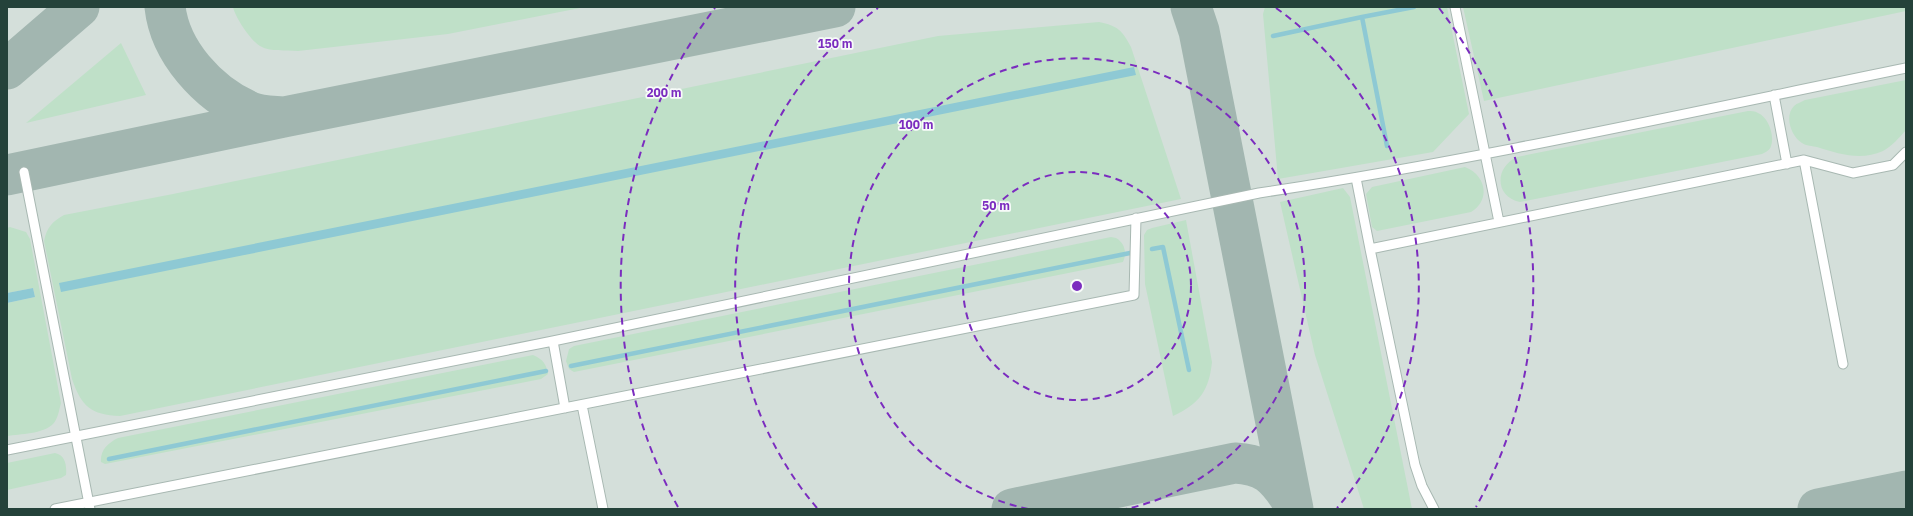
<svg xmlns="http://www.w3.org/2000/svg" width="1913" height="516" viewBox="0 0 1913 516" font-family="'IBM Plex Sans',sans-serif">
<rect width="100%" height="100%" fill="#e6efeb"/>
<path fill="#d4dfda" d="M 7,7 L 1906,7 L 1906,509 L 7,509 Z"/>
<path fill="#bfe0c8" d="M 233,7 L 585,7 L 448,34 L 298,51 C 286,50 270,52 260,46 C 251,41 235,17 233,7 Z
M 1265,7 L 1447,7 L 1469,114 L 1433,152 L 1278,179 L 1263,14 Z
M 1463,7 L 1906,7 L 1906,11 L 1484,101 Z
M 1099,22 C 1118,26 1122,30 1131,47 L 1181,199 L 120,416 C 91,415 81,406 72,379 L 44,241 C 47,227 52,222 64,215 L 173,194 L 938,36 Z
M 121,43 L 146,95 L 26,123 Z
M 1906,80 L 1906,130 C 1899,138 1892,146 1883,151 C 1861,161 1839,154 1817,147 C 1813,146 1806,146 1802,143 C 1791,136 1784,116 1794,106 C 1797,103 1802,102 1805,100 Z
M 1748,111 C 1751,111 1755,111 1758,113 C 1768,117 1775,135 1771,146 C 1770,150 1766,152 1762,154 L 1520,202 C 1494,196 1495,167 1517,157 Z
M 1465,167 C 1486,175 1491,200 1471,212 L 1377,231 L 1372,227 L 1366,194 L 1372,187 Z
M 1343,188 L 1350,197 L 1412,509 L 1364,509 L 1315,355 L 1280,202 Z
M 1186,220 L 1212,362 C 1209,391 1199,404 1173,416 L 1145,284 L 1144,235 L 1147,230 L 1152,228 Z
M 10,227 L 26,232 L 30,239 L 61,403 C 59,410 58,419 53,424 C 43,434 20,434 7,436 L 7,303 L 35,297 L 33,288 L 7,293 L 7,228 Z
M 1111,237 L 1116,238 C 1125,243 1127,253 1123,262 L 574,372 L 569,369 L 566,361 L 569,349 L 574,346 Z
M 533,355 C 544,360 546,364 548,374 L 541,379 L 105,464 L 101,462 C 100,450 108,443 118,438 Z
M 55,453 C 65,455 67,465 66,475 L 61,478 L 7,490 L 7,463 Z"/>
<path fill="#8ec9d4" d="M 1134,67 L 1136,75 L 61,292 L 59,283 Z
M 33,288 L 35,297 L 7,303 L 7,293 Z"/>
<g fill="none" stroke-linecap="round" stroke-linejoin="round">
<path stroke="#8ec9d4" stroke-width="4.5" d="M 1362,17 L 1414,7
M 1273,36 L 1362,17 L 1387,146
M 1152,249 L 1163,247 L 1189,370
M 571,366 L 1130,253
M 109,459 L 546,371"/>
<path stroke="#a2b6b0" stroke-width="41" d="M 165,7 C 170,52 208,93 248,111 C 258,116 271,116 282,117
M 1191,7 L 1199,31 L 1293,509
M 7,69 L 79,7
M 7,175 L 284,117 L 835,7
M 1012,509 L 1235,463 C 1265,465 1275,475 1291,499
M 1818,509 L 1906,491"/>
<defs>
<path id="lane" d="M 1455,7 L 1499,222
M 1774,95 L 1787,164
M 1804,160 L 1843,364
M 24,172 L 90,509
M 1356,178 L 1370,249 L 1804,160 L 1853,173 L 1893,165 L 1906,152
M 1370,249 L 1415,465 L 1422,486 L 1434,509
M 553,341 L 565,408
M 582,405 L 603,509
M 7,450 L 553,341 L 1259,193 C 1476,160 1691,112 1906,68
M 55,509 L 1134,295 L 1136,218"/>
</defs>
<use href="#lane" stroke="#a8b8b2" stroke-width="11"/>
<use href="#lane" stroke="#fff" stroke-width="9"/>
</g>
<g fill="none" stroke="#7b2cbf" stroke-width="2" stroke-dasharray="7 5">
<circle cx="1077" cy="286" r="114"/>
<path d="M1028 509A228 228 0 1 1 1126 509"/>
<path d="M817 508A342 342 0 0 1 878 8M1276 8A342 342 0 0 1 1337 508"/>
<path d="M678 507A456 456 0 0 1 715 8M1439 8A456 456 0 0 1 1476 507"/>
</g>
<circle cx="1077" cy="286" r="6" fill="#7b2cbf" stroke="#f7fbf9" stroke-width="2"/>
<g font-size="12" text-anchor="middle" font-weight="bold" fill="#7b2cbf" stroke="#f7fbf9" stroke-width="3.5" stroke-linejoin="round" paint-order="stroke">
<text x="835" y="48">150 m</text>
<text x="664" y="97">200 m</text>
<text x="916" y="129">100 m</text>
<text x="996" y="210">50 m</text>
</g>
<rect width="1913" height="516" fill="none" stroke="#24423a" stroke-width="16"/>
</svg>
